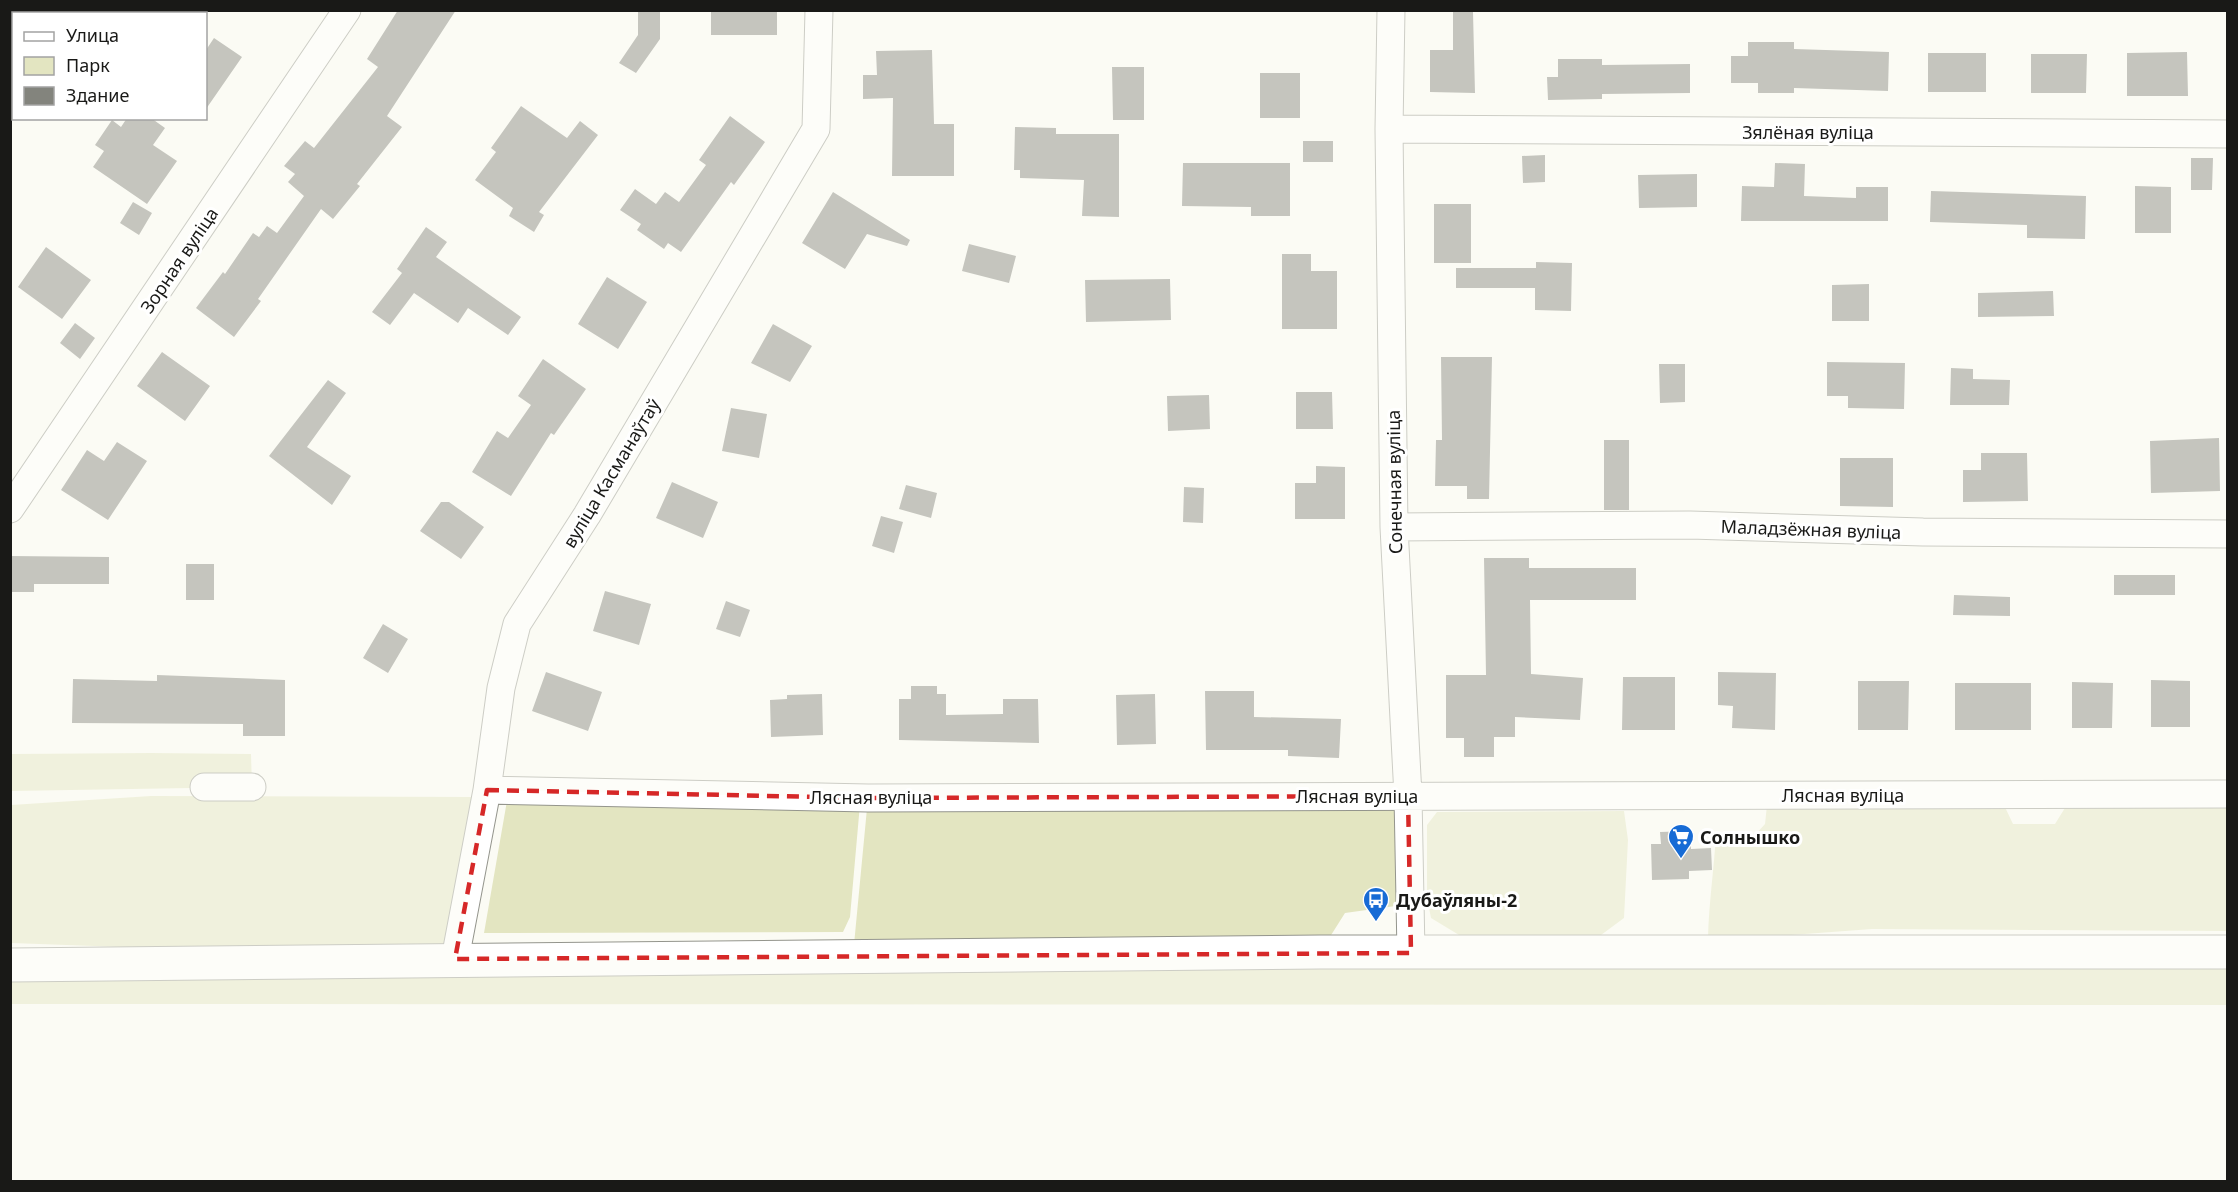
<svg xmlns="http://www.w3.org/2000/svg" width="2238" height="1192" viewBox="0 0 2238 1192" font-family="'Noto Sans',sans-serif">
<rect width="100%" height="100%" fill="#fbfbf4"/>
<path fill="#e3e5c1" d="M 151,753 L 251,754 L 252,787 L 11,791 L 11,754 Z
M 508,795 L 860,804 L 850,917 L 843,932 L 484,933 Z
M 151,796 L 477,797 L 444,947 L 149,948 L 11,943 L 11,805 Z
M 1408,796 L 1410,904 L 1345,913 L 1321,951 L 2227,953 L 2228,1005 L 11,1004 L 10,965 L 853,955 L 868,798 Z
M 2068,803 L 2227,807 L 2227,931 L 1872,929 L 1737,939 L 1708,937 C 1709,902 1714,869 1716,834 L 1730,838 L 1754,836 L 1765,824 L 1767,805 L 2004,805 L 2013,824 L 2055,824 Z
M 1624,811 L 1628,840 L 1624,918 L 1597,938 L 1459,935 L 1431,918 L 1427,898 L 1427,825 L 1437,812 Z"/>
<path fill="#83847d" d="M 398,10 L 456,10 L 387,116 L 402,127 L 357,184 L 360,186 L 333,219 L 321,209 L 258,299 L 261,301 L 234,337 L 196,308 L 223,272 L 225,274 L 253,233 L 259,237 L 267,226 L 277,233 L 304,196 L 288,182 L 295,174 L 284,166 L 305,141 L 314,148 L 378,67 L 367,59 Z
M 638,10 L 660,10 L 660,39 L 636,73 L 619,63 L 638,35 Z
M 711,10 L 777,10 L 777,35 L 711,35 Z
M 1453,12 L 1473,12 L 1475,93 L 1430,92 L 1430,50 L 1453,50 Z
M 214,38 L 242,57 L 206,109 L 206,50 Z
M 1748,42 L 1794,42 L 1794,49 L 1889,52 L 1888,91 L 1794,88 L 1794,93 L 1758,93 L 1758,83 L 1731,83 L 1731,56 L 1748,56 Z
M 932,50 L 934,124 L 954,124 L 954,176 L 892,176 L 893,98 L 863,99 L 863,75 L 877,75 L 876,51 Z
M 2187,52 L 2188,96 L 2127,96 L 2127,53 Z
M 1928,53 L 1986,53 L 1986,92 L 1928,92 Z
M 2031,54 L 2087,54 L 2086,93 L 2031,93 Z
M 1558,59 L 1602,59 L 1602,65 L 1690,64 L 1690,93 L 1602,94 L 1602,99 L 1548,100 L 1547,77 L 1558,77 Z
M 1112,67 L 1144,67 L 1144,120 L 1113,120 Z
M 1260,73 L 1300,73 L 1300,118 L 1260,118 Z
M 521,106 L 567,138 L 580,121 L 598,135 L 539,212 L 544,215 L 534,232 L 509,216 L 513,208 L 475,180 L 496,152 L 491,148 Z
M 730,116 L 765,142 L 734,185 L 731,182 L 681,252 L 668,243 L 664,249 L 637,230 L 641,224 L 620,210 L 635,189 L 656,204 L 665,192 L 679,202 L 706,165 L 699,160 Z
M 127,118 L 151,118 L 165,128 L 153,145 L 177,161 L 147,204 L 93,167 L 104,151 L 95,145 L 112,120 L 121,127 Z
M 1015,127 L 1056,128 L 1056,134 L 1119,134 L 1119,217 L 1082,216 L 1084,180 L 1020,178 L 1020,170 L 1014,170 Z
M 1303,141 L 1333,141 L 1333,162 L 1303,162 Z
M 1545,155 L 1545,182 L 1523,183 L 1522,156 Z
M 2191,158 L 2213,158 L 2212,190 L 2191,190 Z
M 1183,163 L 1290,163 L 1290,216 L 1251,216 L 1251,207 L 1182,206 Z
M 1775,163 L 1805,164 L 1804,196 L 1856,198 L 1856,187 L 1888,187 L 1888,221 L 1741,221 L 1742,186 L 1774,187 Z
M 1697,174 L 1697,207 L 1639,208 L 1638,175 Z
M 2135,186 L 2171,187 L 2171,233 L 2135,233 Z
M 1931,191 L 2086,196 L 2085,239 L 2027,238 L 2027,225 L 1930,222 Z
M 833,192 L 910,240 L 907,246 L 867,234 L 845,269 L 802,243 Z
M 133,202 L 152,213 L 139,235 L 120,223 Z
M 1434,204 L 1471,204 L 1471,263 L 1434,263 Z
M 426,227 L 447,242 L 436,257 L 521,317 L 508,335 L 468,308 L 458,323 L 414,293 L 390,325 L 372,312 L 402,273 L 397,269 Z
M 969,244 L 1016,256 L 1009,283 L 962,271 Z
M 46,247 L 91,280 L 62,319 L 18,287 Z
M 1282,254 L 1311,254 L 1311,271 L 1337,271 L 1337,329 L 1282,329 Z
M 1536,262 L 1572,263 L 1571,311 L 1535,310 L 1535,288 L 1456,288 L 1456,268 L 1536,268 Z
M 607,277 L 647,302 L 618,349 L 578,324 Z
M 1170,279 L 1171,320 L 1086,322 L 1085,280 Z
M 1869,284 L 1869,321 L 1832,321 L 1832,285 Z
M 2053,291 L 2054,316 L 1978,317 L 1978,293 Z
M 75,323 L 95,338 L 80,359 L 60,343 Z
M 773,324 L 812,346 L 790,382 L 751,363 Z
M 162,352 L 210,386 L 185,421 L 137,386 Z
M 1441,357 L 1492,357 L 1489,499 L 1467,499 L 1467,486 L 1435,486 L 1436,440 L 1442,440 Z
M 543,359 L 586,389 L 554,435 L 551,433 L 511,496 L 472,472 L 497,431 L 508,438 L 531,405 L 518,396 Z
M 1827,362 L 1905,363 L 1904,409 L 1848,408 L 1848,396 L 1827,396 Z
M 1659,364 L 1685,364 L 1685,402 L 1660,403 Z
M 1951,368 L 1973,369 L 1973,379 L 2010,380 L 2009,405 L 1950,405 Z
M 328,380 L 346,393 L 307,447 L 351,476 L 332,505 L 269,456 Z
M 1296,392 L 1332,392 L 1333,429 L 1296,429 Z
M 1209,395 L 1210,429 L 1168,431 L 1167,396 Z
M 731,408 L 767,414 L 759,458 L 722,451 Z
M 2219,438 L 2220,491 L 2151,493 L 2150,441 Z
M 1604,440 L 1629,440 L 1629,510 L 1604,510 Z
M 117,442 L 147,461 L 108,520 L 61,490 L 87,450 L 104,461 Z
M 1981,453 L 2027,453 L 2028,501 L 1963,502 L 1963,470 L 1981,470 Z
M 1840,458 L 1893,458 L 1893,507 L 1840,506 Z
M 1316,466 L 1345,467 L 1345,519 L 1295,519 L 1295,483 L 1316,483 Z
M 672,482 L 718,502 L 703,538 L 656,518 Z
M 906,485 L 937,493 L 931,518 L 899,509 Z
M 1184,487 L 1204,488 L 1203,523 L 1183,522 Z
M 441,502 L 449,502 L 484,527 L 461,559 L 420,531 Z
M 881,516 L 903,522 L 894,553 L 872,546 Z
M 10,556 L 109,557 L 109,584 L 34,584 L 34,592 L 10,592 Z
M 1484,558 L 1529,558 L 1529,568 L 1636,568 L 1636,600 L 1530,600 L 1531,674 L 1583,678 L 1580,720 L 1515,717 L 1515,737 L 1494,737 L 1494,757 L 1464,757 L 1464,738 L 1446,738 L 1446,675 L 1486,675 Z
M 186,564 L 214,564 L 214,600 L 186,600 Z
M 2114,575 L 2175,575 L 2175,595 L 2114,595 Z
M 605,591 L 651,604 L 639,645 L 593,631 Z
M 1954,595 L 2010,597 L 2010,616 L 1953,615 Z
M 726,601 L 750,610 L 740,637 L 716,629 Z
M 383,624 L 408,639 L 388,673 L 363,658 Z
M 546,672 L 602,692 L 588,731 L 532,711 Z
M 1718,672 L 1776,673 L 1775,730 L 1732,728 L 1733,706 L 1718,705 Z
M 157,675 L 285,680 L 285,736 L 243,736 L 243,724 L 72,723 L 73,679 L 157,681 Z
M 1623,677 L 1675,677 L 1675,730 L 1622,730 Z
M 2151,680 L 2190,681 L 2190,727 L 2151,727 Z
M 1858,681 L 1909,681 L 1908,730 L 1858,730 Z
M 2072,682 L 2113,683 L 2112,728 L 2072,728 Z
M 1955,683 L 2031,683 L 2031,730 L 1955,730 Z
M 911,686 L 937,686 L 937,694 L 946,694 L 946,715 L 1003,714 L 1003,699 L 1038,699 L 1039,743 L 899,740 L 899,699 L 911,699 Z
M 1205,691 L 1254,691 L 1254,717 L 1341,719 L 1339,758 L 1288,756 L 1288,750 L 1206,750 Z
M 822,694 L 823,735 L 771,737 L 770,700 L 787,699 L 787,695 Z
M 1155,694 L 1156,744 L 1117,745 L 1116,695 Z
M 1690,831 L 1691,849 L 1711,848 L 1712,870 L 1689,871 L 1689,879 L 1652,880 L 1651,844 L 1661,844 L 1660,832 Z"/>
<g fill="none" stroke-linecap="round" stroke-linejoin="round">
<defs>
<path id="minor" d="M 1391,10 L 1389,129 L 1394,527 L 1408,796 L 1411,953
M 1389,129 L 2228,134
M 10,509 L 347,10
M 1394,527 L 1690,525 L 1923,532 L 2228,534
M 204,787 L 252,787
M 487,790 L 868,798 L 2228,794
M 455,959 L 487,790 L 501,688 L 517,624 L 587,515 L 816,129 L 819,10"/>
<path id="major" d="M 10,965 L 1320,952 L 2228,952"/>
</defs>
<use href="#minor" stroke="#94958d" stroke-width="29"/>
<use href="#major" stroke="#94958d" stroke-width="35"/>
<use href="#minor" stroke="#fff" stroke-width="27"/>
<use href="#major" stroke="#fff" stroke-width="33"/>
</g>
<path d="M0 0H2238V1192H0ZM 487,790 L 868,798 L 1408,796 L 1411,953 L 455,959 Z" fill="#fbfbf4" fill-opacity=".55" fill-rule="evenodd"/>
<path fill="none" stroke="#d62828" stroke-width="4.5" stroke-dasharray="12 8" stroke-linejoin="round" d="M 487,790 L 868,798 L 1408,796 L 1411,953 L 455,959 Z"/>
<defs>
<symbol id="supermarket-pin" viewBox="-11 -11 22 30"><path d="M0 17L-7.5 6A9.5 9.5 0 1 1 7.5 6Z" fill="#176bd5" stroke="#fff"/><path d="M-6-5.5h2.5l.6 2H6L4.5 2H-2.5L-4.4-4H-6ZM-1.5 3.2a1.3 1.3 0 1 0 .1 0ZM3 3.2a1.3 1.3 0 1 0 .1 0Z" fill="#fff"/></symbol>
<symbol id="bus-pin" viewBox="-11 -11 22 30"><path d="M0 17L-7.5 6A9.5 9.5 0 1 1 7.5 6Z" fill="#176bd5" stroke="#fff"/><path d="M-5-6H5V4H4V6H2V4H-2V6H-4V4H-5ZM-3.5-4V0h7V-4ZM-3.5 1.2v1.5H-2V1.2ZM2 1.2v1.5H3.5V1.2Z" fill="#fff"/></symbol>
</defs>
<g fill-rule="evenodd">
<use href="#supermarket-pin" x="1666" y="822" width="30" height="40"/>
<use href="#bus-pin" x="1361" y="885" width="30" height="40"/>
</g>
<g text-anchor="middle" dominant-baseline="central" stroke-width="6" stroke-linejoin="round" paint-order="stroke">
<g font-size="18" fill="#191917" stroke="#fff">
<text x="1808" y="132">Зялёная вуліца</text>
<text transform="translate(179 260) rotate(-56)">Зорная вуліца</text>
<text transform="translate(611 473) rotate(-59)">вуліца Касманаўтаў</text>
<text transform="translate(1394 482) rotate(-91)">Сонечная вуліца</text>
<text transform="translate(1811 529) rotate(2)">Маладзёжная вуліца</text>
<text x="1843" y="795">Лясная вуліца</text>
<text x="1357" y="796">Лясная вуліца</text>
<text x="871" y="797">Лясная вуліца</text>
</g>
<g font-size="18" font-weight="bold" fill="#191917" stroke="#fff" text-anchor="start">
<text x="1700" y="837">Солнышко</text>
<text x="1396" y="900">Дубаўляны-2</text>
</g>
</g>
<rect width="2238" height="1192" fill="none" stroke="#191917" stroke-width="24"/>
<rect x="12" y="12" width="195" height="108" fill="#ffffff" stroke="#a3a3a2" stroke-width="1.5"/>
<rect x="24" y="32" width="30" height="9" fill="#ffffff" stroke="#a3a3a2" stroke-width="1.5"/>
<text x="66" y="42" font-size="18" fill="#191917">Улица</text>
<rect x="24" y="57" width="30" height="18" fill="#e3e5c1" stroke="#a3a3a2" stroke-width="1.5"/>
<text x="66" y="72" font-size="18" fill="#191917">Парк</text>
<rect x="24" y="87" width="30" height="18" fill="#83847d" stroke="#a3a3a2" stroke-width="1.5"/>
<text x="66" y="102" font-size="18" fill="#191917">Здание</text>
</svg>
